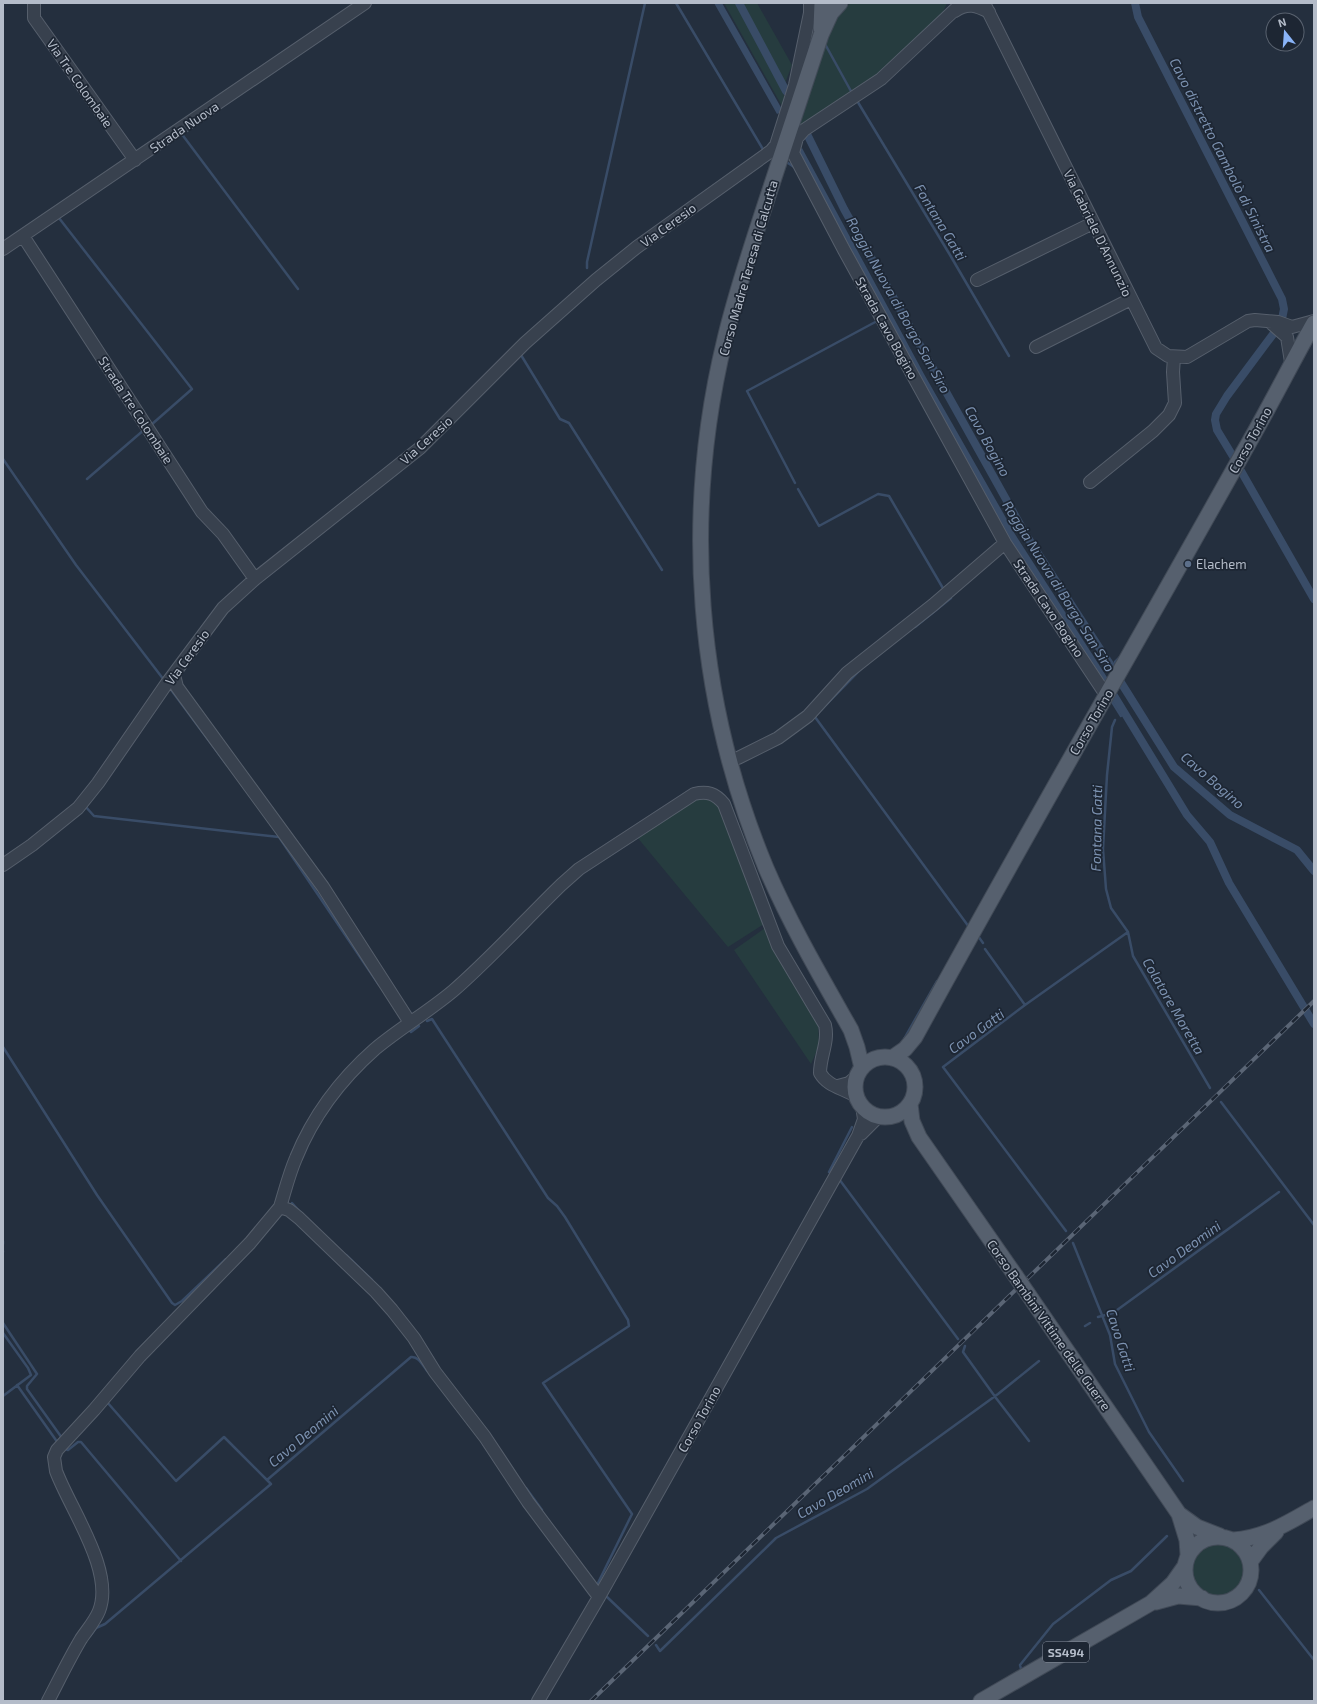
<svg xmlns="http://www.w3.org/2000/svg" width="1317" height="1704" viewBox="0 0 1317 1704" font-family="'Exo 2',sans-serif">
<rect width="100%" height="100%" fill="#242f3e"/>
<path fill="#263c3f" d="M 724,3 L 757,3 L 792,65 L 782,91 L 786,100 L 782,106 Z
M 851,3 L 947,3 L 943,12 L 876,76 L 799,128 L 833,23 L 845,7 Z
M 706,795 L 719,804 L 764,924 L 728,947 L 637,837 L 693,798 Z
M 765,928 L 818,1020 L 819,1046 L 811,1064 L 734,950 Z
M1190 1569a27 27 0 1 1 54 0a27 27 0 1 1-54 0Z"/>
<path fill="#394c67" d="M 714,3 L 722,3 L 783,111 L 777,114 Z
M 802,148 L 924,374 L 1014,532 L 1007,536 L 797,152 Z"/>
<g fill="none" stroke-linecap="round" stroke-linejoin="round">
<path stroke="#394c67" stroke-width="2.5" d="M 676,3 L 764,151
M 825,44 L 852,93
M 856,99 L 950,255 L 1009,356
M 181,133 L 298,289
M 788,163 L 794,167
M 59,218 L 192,389 L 151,425
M 587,268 L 587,262 L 645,3
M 522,353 L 521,355 L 560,419 L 569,423 L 662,570
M 3,459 L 76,565 L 164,680
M 87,479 L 145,429
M 795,483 L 747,391 L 879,320
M 798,489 L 819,526 L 878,494 L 889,496 L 944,590
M 915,627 L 951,598 L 949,596
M 1117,666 L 1115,662 L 1120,657
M 169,687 L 227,765
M 1111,700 L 1121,716
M 821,710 L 861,669
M 816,715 L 815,717 L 969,927
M 1115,720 L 1112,727 L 1107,775 L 1103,849 L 1106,889 L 1111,908 L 1128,932 L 1133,956 L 1210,1088
M 85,806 L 94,816 L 279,837
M 279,837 L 379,985
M 978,936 L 983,943
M 985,949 L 1025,1005
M 427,1021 L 432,1019 L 548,1198 L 557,1206 L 565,1217 L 628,1320 L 629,1326 L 543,1383 L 632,1514 L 596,1587
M 409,1029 L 411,1032 L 419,1026
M 904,1039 L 937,981
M 3,1047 L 97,1195 L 172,1303 L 175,1305 L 182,1301 L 226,1259
M 1221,1102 L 1314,1225
M 833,1173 L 829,1172 L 852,1127
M 839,1179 L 958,1339
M 292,1203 L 301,1213
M 1066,1231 L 943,1067 L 1025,1005 L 1128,932
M 1073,1243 L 1110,1335 L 1115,1364 L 1149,1432 L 1183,1481
M 3,1244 L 3,1241
M 3,1251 L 3,1252
M 346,1255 L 372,1280
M 1098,1317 L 1113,1313 L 1279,1192
M 3,1323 L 37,1374 L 27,1386 L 27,1389 L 62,1438
M 1085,1326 L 1090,1323
M 3,1333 L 28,1368 L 31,1375 L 3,1396
M 965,1346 L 963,1352 L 996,1398 L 1029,1441
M 17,1385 L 58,1443
M 63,1448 L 68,1450 L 78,1442 L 81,1442 L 181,1561
M 267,1480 L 411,1357 C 419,1356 423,1366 428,1372
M 526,1488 L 542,1510
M 1259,1590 L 1314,1660
M 607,1597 L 648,1636
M 90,1636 L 96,1628 L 105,1624 L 271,1484 L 224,1437 L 176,1481 L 107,1402
M 656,1645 L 660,1651 L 776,1538 L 867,1489 L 998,1394 L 1039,1361
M 1021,1669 L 1020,1665 L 1053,1624 L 1111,1580 L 1131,1571 L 1167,1536"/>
<path stroke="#394c67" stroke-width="8" d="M 739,3 L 786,91
M 1135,3 L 1138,17 L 1282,299 L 1284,309 L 1282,319
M 806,132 L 844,209 L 1026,535 L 1115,672
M 1234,458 L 1217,430 L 1215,420 L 1216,414 L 1227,396 L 1274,333
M 1241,471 L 1314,599
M 1005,526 L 1113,694 L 1187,815 L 1210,842 L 1229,883 L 1314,1024
M 1120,681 L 1174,767 L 1230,815 L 1297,850 L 1314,871"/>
<defs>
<path id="minor" d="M 34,3 L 34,18 L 135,160
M 962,3 L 881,79 L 804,130 L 797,138 L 793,153 L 844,250 L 1005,543 L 1106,695
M 984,3 L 1156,348 L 1168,356 L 1187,357 L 1248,321 L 1255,320 L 1278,322 L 1292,327 L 1314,321
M 955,11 C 968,2 977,6 989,12
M 23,236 L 202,512 L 223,534 L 255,579
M 3,249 L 365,3
M 977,280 L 1093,223
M 1271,323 L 1287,337 L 1291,362
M 1036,347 L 1131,299
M 1090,482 L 1153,431 L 1169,415 L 1175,403 L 1173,372 L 1174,357
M 174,675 L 177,687 L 323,887 L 409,1021
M 738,758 L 778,738 L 808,716 L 847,673 L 933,605 L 1005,543
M 3,865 L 32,845 L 78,808 L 98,783 L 167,683 L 223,608 L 255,579 L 420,448 L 525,343 L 596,280 L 637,247 L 771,151 L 776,145 L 795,85 L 810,13 L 810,3
M 838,1086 L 849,1083 L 857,1076
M 861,1134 L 879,1116
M 280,1207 C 285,1191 289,1174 296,1158 C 313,1116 341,1079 375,1049 C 400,1028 428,1012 453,991 C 491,958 525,920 561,885 L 579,869 L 694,794 C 707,791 715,793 724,804 L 778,946 L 825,1025 C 829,1042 820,1056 820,1073 C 828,1087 844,1088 857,1097
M 48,1701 C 59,1680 69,1659 81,1639 C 87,1630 95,1621 99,1611 C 115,1571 70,1509 56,1471 L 54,1457 L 57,1450 L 94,1410 L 140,1356 L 250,1243 L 280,1207 L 289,1210 L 299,1218 L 376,1292 L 392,1310 L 414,1338 L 435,1372 L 485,1437 L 528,1502 L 599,1597
M 538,1701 L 599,1597 L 858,1136 L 864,1119 L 862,1106"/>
<path id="major" d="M 840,3 L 831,13 L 821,35 C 803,90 785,144 767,199 C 752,245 736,292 725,339 C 682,515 696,700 766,868 C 790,924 821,977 851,1030 L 857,1047 L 862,1068
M 821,28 L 822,3
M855 1087a30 30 0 1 1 60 0a30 30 0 1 1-60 0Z
M 892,1058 L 905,1049 L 915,1037 C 1022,841 1134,648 1243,453 C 1268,410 1290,366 1314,323
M 910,1104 L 912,1121 L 919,1137 L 1015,1275
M 1028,1294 L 1179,1514 L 1187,1540 L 1188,1554
M 1179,1514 L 1197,1527 L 1220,1536
M1185 1570a33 33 0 1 1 66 0a33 33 0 1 1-66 0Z
M 1233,1540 C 1264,1538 1288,1523 1314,1508
M 1250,1562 L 1261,1547 L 1276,1532
M 1156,1602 L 1178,1596 L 1202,1598
M 981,1701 L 1151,1603 L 1173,1583 L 1185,1566"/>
</defs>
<use href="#minor" stroke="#565f6c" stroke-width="14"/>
<use href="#major" stroke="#414a57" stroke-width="17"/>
<use href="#minor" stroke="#38414e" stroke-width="12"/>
<use href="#major" stroke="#56606e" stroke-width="15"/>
<defs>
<path id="rail" d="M 591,1701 L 1314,1001"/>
</defs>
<use href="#rail" stroke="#5a6575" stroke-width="4"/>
<use href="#rail" stroke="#1d2633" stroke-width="2.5" stroke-dasharray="8" stroke-linecap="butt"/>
<defs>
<path id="major-bridge" d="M 1015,1275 L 1028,1294"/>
</defs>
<use href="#major-bridge" stroke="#414a57" stroke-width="17" stroke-linecap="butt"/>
<use href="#major-bridge" stroke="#56606e" stroke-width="15"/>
</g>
<circle fill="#5c6f8a" stroke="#1d2633" stroke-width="1.5" cx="1188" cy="564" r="4"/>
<g text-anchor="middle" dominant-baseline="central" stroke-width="3.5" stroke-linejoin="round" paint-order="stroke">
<rect fill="#1d2633" stroke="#878f9c" stroke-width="1" x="1043" y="1642" width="46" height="20" rx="3"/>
<g font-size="12" font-weight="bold" fill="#b4bcc9">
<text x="1066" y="1652">SS494</text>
</g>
<g font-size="13" fill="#b4bcc9" stroke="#1d2633">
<text transform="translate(80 83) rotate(55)">Via Tre Colombaie</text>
<text transform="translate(184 127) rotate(-34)">Strada Nuova</text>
<text transform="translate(668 225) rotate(-36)">Via Ceresio</text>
<text transform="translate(1098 233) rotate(64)">Via Gabriele D'Annunzio</text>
<text transform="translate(748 268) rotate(-74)">Corso Madre Teresa di Calcutta</text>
<text transform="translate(887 328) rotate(61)">Strada Cavo Bogino</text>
<text transform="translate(136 410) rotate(57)">Strada Tre Colombaie</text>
<text transform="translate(426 440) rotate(-42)">Via Ceresio</text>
<text transform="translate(1250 440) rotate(-61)">Corso Torino</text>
<text transform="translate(1049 608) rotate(56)">Strada Cavo Bogino</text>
<text transform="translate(187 657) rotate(-54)">Via Ceresio</text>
<text transform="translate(1091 722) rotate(-60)">Corso Torino</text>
<text transform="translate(1049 1325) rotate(55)">Corso Bambini Vittime delle Guerre</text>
<text transform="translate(699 1419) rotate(-61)">Corso Torino</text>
</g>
<g font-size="13" fill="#b4bcc9" stroke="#1d2633" text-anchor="start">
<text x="1196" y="564">Elachem</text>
</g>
<g font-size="14" font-style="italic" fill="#7c92b1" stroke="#1d2633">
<text transform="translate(1223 155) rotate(63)">Cavo distretto Gambolò di Sinistra</text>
<text transform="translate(941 222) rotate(59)">Fontana Gatti</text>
<text transform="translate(899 305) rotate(61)">Roggia Nuova di Borgo San Siro</text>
<text transform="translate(988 441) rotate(61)">Cavo Bogino</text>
<text transform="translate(1059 586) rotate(58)">Roggia Nuova di Borgo San Siro</text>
<text transform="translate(1213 780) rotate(41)">Cavo Bogino</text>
<text transform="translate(1096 828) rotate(-89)">Fontana Gatti</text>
<text transform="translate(1174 1006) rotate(60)">Colatore Moretta</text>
<text transform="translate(976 1031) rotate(-36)">Cavo Gatti</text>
<text transform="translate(1184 1249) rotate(-36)">Cavo Deomini</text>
<text transform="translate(1121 1340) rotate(72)">Cavo Gatti</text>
<text transform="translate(303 1436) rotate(-40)">Cavo Deomini</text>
<text transform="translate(835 1493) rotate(-30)">Cavo Deomini</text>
</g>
</g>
<rect width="1317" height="1704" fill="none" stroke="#b4bcc9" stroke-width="8"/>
<g transform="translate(1285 32) rotate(343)"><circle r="19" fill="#1d2633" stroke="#59626f"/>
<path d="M0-3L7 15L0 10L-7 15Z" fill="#8ab4f8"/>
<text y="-6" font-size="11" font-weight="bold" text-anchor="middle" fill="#b4bcc9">N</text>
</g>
</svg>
